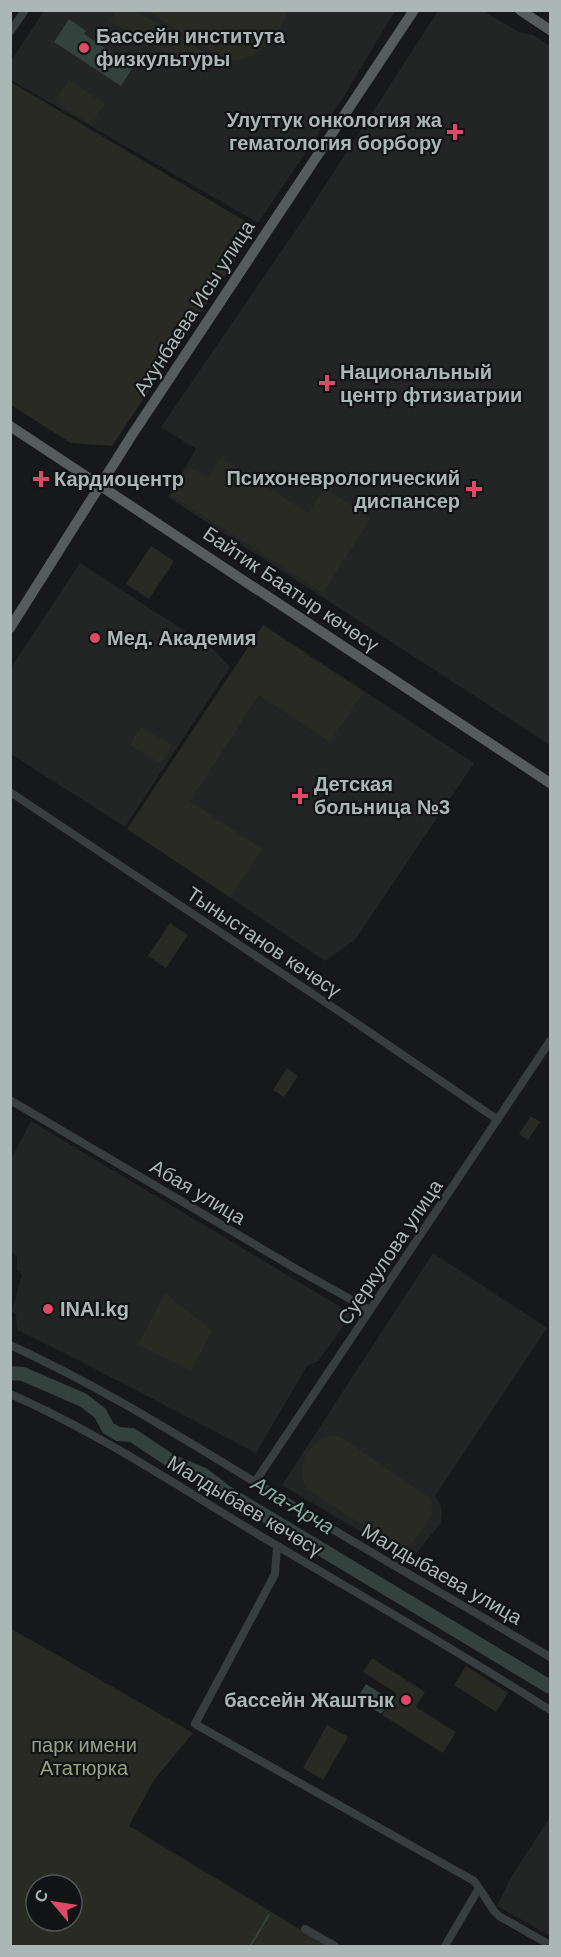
<svg xmlns="http://www.w3.org/2000/svg" width="561" height="1957" viewBox="0 0 561 1957" font-family="Helvetica,sans-serif">
<rect width="100%" height="100%" fill="#171819"/>
<path fill="#232525" d="M 44,11 L 395,11 L 344,96 L 258,223 L 11,80 L 11,61 Z
M 438,11 L 483,11 L 519,32 L 533,35 L 550,46 L 550,745 L 168,497 L 196,449 L 161,427 L 304,218 Z
M 80,563 L 214,650 L 230,667 L 125,827 L 11,754 L 10,669 Z
M 263,625 L 474,763 L 355,940 L 325,961 L 127,829 Z
M 31,1121 L 352,1314 L 318,1361 L 307,1366 L 256,1453 L 82,1362 L 17,1330 L 16,1314 L 12,1311 L 22,1274 L 17,1270 L 17,1256 L 11,1252 L 11,1159 Z
M 433,1253 L 547,1328 L 435,1496 L 440,1504 L 442,1512 L 441,1523 L 410,1561 L 282,1485 Z
M 550,1817 L 550,1936 L 497,1906 L 511,1877 Z"/>
<path fill="#282a23" fill-rule="evenodd" d="M 116,11 L 136,11 L 160,25 L 149,44 L 110,21 Z
M 148,11 L 288,11 C 284,27 275,42 259,51 C 253,55 245,59 237,60 C 220,62 165,21 148,11 Z
M 167,27 L 204,52 L 192,70 L 154,46 Z
M 69,80 L 105,104 L 91,125 L 55,101 Z
M 11,82 L 257,228 L 112,446 L 71,443 L 11,405 Z
M 221,458 L 308,513 L 325,488 L 371,518 L 323,593 L 171,495 L 189,467 L 208,478 Z
M 151,546 L 174,561 L 149,599 L 126,584 Z
M 263,625 L 364,692 L 330,742 L 259,695 L 190,801 L 262,849 L 230,897 L 127,829 Z
M 141,727 L 172,745 L 161,764 L 130,745 Z
M 170,923 L 188,935 L 166,968 L 148,956 Z
M 287,1068 L 298,1076 L 284,1097 L 273,1090 Z
M 531,1116 L 540,1122 L 528,1140 L 519,1134 Z
M 165,1293 L 212,1331 L 191,1370 L 138,1345 Z
M 333,1435 L 342,1438 L 430,1498 L 432,1506 L 431,1516 L 419,1535 L 412,1543 L 402,1547 L 393,1545 L 307,1489 C 293,1467 309,1440 333,1435 Z
M 10,1628 L 193,1733 L 154,1780 L 129,1826 L 328,1946 L 11,1946 ZM 36,1885 L 72,1885 L 72,1921 L 36,1921 Z
M 372,1658 L 425,1692 L 416,1707 L 456,1732 L 443,1753 L 382,1715 L 396,1693 L 363,1672 Z
M 466,1666 L 508,1693 L 496,1712 L 454,1685 Z
M 327,1725 L 348,1737 L 323,1780 L 303,1768 Z"/>
<path fill="#33423c" d="M 69,19 L 86,31 L 84,34 L 133,67 L 121,86 L 54,42 Z
M 366,1684 L 391,1700 L 381,1714 L 357,1698 Z"/>
<g fill="none" stroke-linecap="round" stroke-linejoin="round">
<path stroke="#33423c" stroke-width="2" d="M 250,1946 L 269,1915"/>
<path stroke="#33423c" stroke-width="14" d="M 10,1373 L 23,1374 L 83,1400 L 100,1413 L 108,1428 L 118,1434 L 132,1435 L 171,1461 L 204,1475 L 226,1492 L 550,1687"/>
<path stroke="#383d3d" stroke-width="8" d="M 10,32 L 25,10
M 10,792 L 343,1014 L 498,1120
M 10,1100 L 298,1270 L 370,1310
M 10,1345 C 102,1387 182,1438 268,1490 C 361,1548 457,1601 550,1657
M 10,1394 C 97,1432 178,1486 259,1535 C 356,1593 455,1649 550,1710
M 255,1482 L 550,1041
M 277,1546 L 275,1574 L 195,1724 L 474,1881 L 479,1888
M 305,1929 L 335,1946
M 445,1946 L 479,1888 L 494,1911 L 499,1916 L 550,1945"/>
<path stroke="#555c5b" stroke-width="10" d="M 520,10 L 550,30
M 10,426 L 550,783
M 10,628 L 132,435 L 414,10"/>
</g>
<g fill="#de4965" stroke="#121314" stroke-width="2">
<circle cx="84" cy="48" r="6"/>
<path d="M452 123h6v6h6v6h-6v6h-6v-6h-6v-6h6z"/>
<path d="M324 374h6v6h6v6h-6v6h-6v-6h-6v-6h6z"/>
<path d="M38 470h6v6h6v6h-6v6h-6v-6h-6v-6h6z"/>
<path d="M471 480h6v6h6v6h-6v6h-6v-6h-6v-6h6z"/>
<circle cx="95" cy="638" r="6"/>
<path d="M297 787h6v6h6v6h-6v6h-6v-6h-6v-6h6z"/>
<circle cx="48" cy="1309" r="6"/>
<circle cx="406" cy="1700" r="6"/>
</g>
<g text-anchor="middle" dominant-baseline="central" stroke-width="4.5" stroke-linejoin="round" paint-order="stroke">
<g font-size="20" font-weight="bold" fill="#aab7b5" stroke="#121314" text-anchor="start">
<text x="96" y="36">Бассейн института<tspan x="96" dy="23">физкультуры</tspan></text>
<text x="442" y="120" text-anchor="end">Улуттук онкология жа<tspan x="442" dy="23">гематология борбору</tspan></text>
<text x="340" y="372">Национальный<tspan x="340" dy="23">центр фтизиатрии</tspan></text>
<text x="460" y="478" text-anchor="end">Психоневрологический<tspan x="460" dy="23">диспансер</tspan></text>
<text x="54" y="479">Кардиоцентр</text>
<text x="107" y="638">Мед. Академия</text>
<text x="314" y="784">Детская<tspan x="314" dy="23">больница №3</tspan></text>
<text x="60" y="1309">INAI.kg</text>
<text x="394" y="1700" text-anchor="end">бассейн Жаштык</text>
</g>
<g font-size="20" fill="#aab7b5" stroke="#121314">
<text transform="translate(194 308) rotate(-57)">Ахунбаева Исы улица</text>
<text transform="translate(291 589) rotate(34)">Байтик Баатыр көчөсү</text>
<text transform="translate(264 942) rotate(34)">Тыныстанов көчөсү</text>
<text transform="translate(198 1192) rotate(31)">Абая улица</text>
<text transform="translate(390 1252) rotate(-56)">Суеркулова улица</text>
<text transform="translate(245 1506) rotate(31)">Малдыбаев көчөсү</text>
<text transform="translate(442 1574) rotate(30)">Малдыбаева улица</text>
</g>
<g font-size="20" fill="#9aa084" stroke="#121314">
<text x="84" y="1745">парк имени<tspan x="84" dy="23">Ататюрка</tspan></text>
</g>
<g font-size="21" font-style="italic" fill="#85ae9f" stroke="#121314">
<text transform="translate(293 1505) rotate(31)">Ала-Арча</text>
</g>
</g>
<rect width="561" height="1957" fill="none" stroke="#aab7b5" stroke-width="24"/>
<g transform="translate(54 1903) rotate(299)"><circle r="28" fill="#121314" stroke="#4f5554" stroke-width="1.5"/>
<path d="M0-4.5L10 22L0 15L-10 22Z" fill="#de4965"/>
<text y="-9" font-size="16" font-weight="bold" text-anchor="middle" fill="#aab7b5">С</text>
</g>
</svg>
